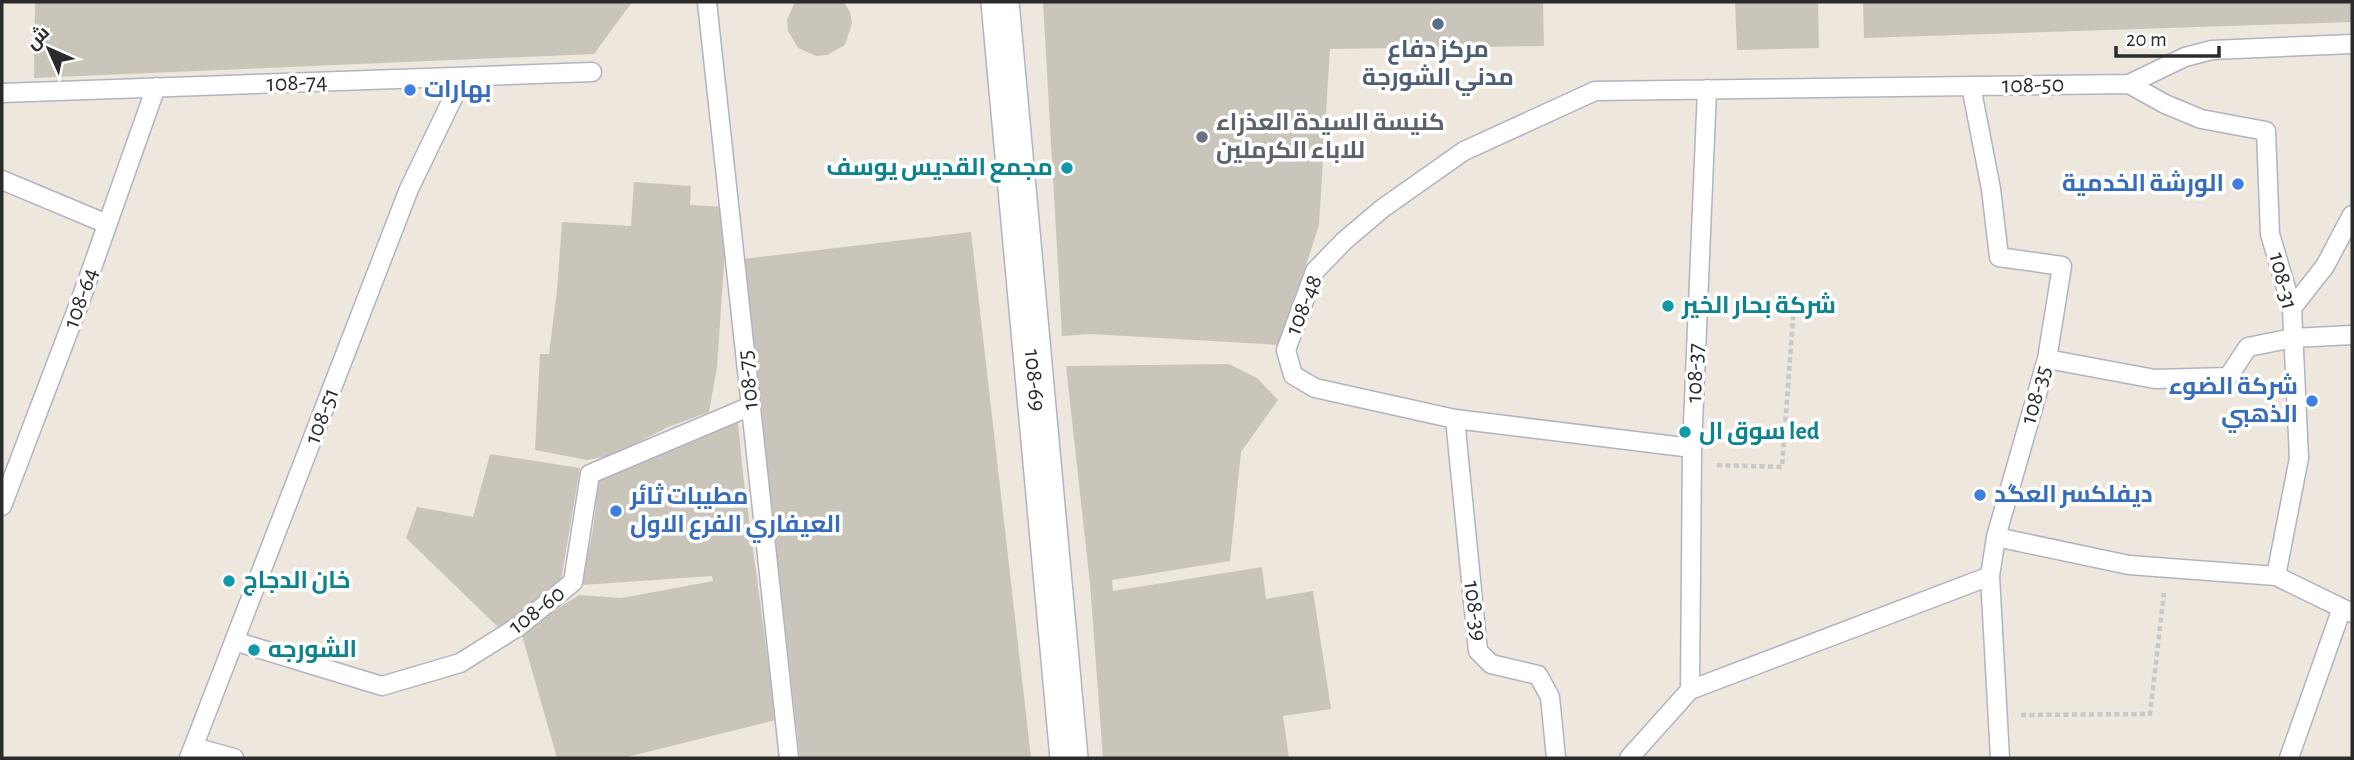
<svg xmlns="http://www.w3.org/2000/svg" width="2354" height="760" viewBox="0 0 2354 760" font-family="'Alegreya Sans',Cairo,sans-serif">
<rect width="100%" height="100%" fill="#eee7dd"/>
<path fill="#c9c5bb" d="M 35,2 L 632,2 L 594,54 L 34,78 Z
M 795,2 L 844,2 L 850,12 L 852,23 L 845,45 L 827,55 L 816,56 L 798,48 L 788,31 L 787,20 Z
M 1043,2 L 1543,2 L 1544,46 L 1330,49 L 1319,225 L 1280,345 L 1091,334 L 1062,336 Z
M 1735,2 L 1818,2 L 1819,48 L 1737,50 Z
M 1863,2 L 2352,2 L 2352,22 L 1864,38 Z
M 634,182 L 691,186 L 690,205 L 728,207 L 717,367 L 709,412 L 668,427 L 614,455 L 587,460 L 535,450 L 540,354 L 549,354 L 557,291 L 562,222 L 631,226 Z
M 971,232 L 1031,758 L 800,758 L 743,259 Z
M 1229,364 L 1257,378 L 1278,400 L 1241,452 L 1230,561 L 1112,580 L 1113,591 L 1262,567 L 1266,599 L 1313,591 L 1331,709 L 1283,716 L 1289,758 L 1103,758 L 1090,584 L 1066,366 Z
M 738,422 L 743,474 L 776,720 L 623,758 L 557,758 L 521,632 L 579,595 L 622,598 L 713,581 L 712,576 L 582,585 L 593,529 L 599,478 L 646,457 Z
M 490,454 L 580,468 L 561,580 L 499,628 L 406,538 L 417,507 L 473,517 Z"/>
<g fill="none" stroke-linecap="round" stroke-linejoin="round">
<defs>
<path id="lane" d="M 707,2 L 789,758
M 2129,84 L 2165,104 L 2201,119 L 2266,131 L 2270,234 L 2292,308 L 2299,458 L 2276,576
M 1971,86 L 1991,189 L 1999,257 L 2062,266 L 2047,359 L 1996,537 L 1990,576 L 2000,758
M 2,93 L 592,72
M 2,180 L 107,224
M 2292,308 L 2325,266 L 2352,215
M 2047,359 L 2155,379 L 2228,377 L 2248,347 L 2293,338 L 2352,335
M 1455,419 L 1478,651 L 1491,664 L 1538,675 L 1550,697 L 1556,758
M 1692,448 L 1455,419 L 1315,388 L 1293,375 L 1286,350 L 1315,271 L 1344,241 L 1383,208 L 1464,151 L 1595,91 L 2129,84 L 2185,57 L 2212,50 L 2352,44
M 2,506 L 82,296 L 156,87
M 1996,537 L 2129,565 L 2276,576 L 2352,613
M 234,641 L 382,686 L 460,663 L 519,626 L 573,582 L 590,474 L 751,406
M 1690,690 L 1990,576
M 194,747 L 234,758
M 189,758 L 409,189 L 463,77
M 1629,758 L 1690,690 L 1692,448 L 1707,89
M 2289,758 L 2342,608"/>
<g id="street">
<path id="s1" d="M 1000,2 L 1069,758"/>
</g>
</defs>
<use href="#lane" stroke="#b1b3c0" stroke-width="21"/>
<use href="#street" stroke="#b1b3c0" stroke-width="40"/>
<path stroke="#c8c8c8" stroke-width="4.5" stroke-dasharray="5 3.5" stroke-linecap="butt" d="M 1717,465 L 1782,467 L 1795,292
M 2021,715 L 2150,714 L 2164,593"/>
<use href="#lane" stroke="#fff" stroke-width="18"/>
<use href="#street" stroke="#fff" stroke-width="37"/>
</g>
<circle fill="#5c6f8a" stroke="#fff" stroke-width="2.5" cx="1438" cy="24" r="7"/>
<g fill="#3f7fe0" stroke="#fff" stroke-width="2.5">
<circle cx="410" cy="90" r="7"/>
<circle cx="2238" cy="184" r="7"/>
<circle cx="2312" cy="401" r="7"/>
<circle cx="1980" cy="495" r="7"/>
<circle cx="616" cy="511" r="7"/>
</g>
<circle fill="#6b7280" stroke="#fff" stroke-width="2.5" cx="1202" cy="137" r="7"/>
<g fill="#0f9aa8" stroke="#fff" stroke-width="2.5">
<circle cx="1067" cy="168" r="7"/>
<circle cx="1668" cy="306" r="7"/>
<circle cx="1685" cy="432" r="7"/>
<circle cx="229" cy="581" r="7"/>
<circle cx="254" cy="650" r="7"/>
</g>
<g text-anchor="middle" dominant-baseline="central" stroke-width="7" stroke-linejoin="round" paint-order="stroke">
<g font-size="24" font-weight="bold" fill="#4e5e75" stroke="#fff">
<text x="1438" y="50">مركز دفاع<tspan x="1438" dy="28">مدني الشورجة</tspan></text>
</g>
<g font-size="24" fill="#2b2b2b" stroke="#fff">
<text transform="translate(297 83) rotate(-2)">108-74</text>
<text transform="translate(2033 85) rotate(-1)">108-50</text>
<text transform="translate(2283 281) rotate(76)">108-31</text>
<text transform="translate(81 298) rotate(-70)">108-64</text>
<text transform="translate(1304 305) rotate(-68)">108-48</text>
<text transform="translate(1695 373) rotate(-88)">108-37</text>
<text transform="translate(748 380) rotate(-96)">108-75</text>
<text stroke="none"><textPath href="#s1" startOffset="380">108-69</textPath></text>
<text transform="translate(2036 395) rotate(-74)">108-35</text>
<text transform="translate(322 416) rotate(-69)">108-51</text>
<text transform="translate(537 610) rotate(-38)">108-60</text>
<text transform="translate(1475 611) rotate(83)">108-39</text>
</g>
<g font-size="24" font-weight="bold" fill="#366cbe" stroke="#fff" text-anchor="start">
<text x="424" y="90">بهارات</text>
<text x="2224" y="184" text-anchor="end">الورشة الخدمية</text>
<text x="2298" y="387" text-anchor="end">شركة الضوء<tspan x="2298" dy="28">الذهبي</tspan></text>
<text x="1994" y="495">ديفلكسر العگد</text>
<text x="630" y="497">مطيبات ثائر<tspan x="630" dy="28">العيفاري الفرع الاول</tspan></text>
</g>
<g font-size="24" font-weight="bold" fill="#5b616d" stroke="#fff" text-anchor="start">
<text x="1216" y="123">كنيسة السيدة العذراء<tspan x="1216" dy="28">للاباء الكرملين</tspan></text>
</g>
<g font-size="24" font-weight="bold" fill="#0d838f" stroke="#fff" text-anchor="start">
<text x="1053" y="168" text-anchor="end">مجمع القديس يوسف</text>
<text x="1682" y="306">شركة بحار الخير</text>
<text x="1699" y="432">سوق ال led</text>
<text x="243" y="581">خان الدجاج</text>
<text x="268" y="650">الشورجه</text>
</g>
</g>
<rect width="2354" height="760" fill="none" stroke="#2b2b2b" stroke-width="7"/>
<g transform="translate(49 49) rotate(315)" stroke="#ffffff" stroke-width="5" paint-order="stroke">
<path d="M0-5L12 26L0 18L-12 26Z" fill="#2b2b2b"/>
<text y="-10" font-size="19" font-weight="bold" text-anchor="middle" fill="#2b2b2b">ش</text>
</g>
<path d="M2116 46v10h103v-10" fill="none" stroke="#2b2b2b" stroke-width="3.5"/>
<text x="2126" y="46" font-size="21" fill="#2b2b2b" stroke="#ffffff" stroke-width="5" paint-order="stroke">20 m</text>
</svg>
